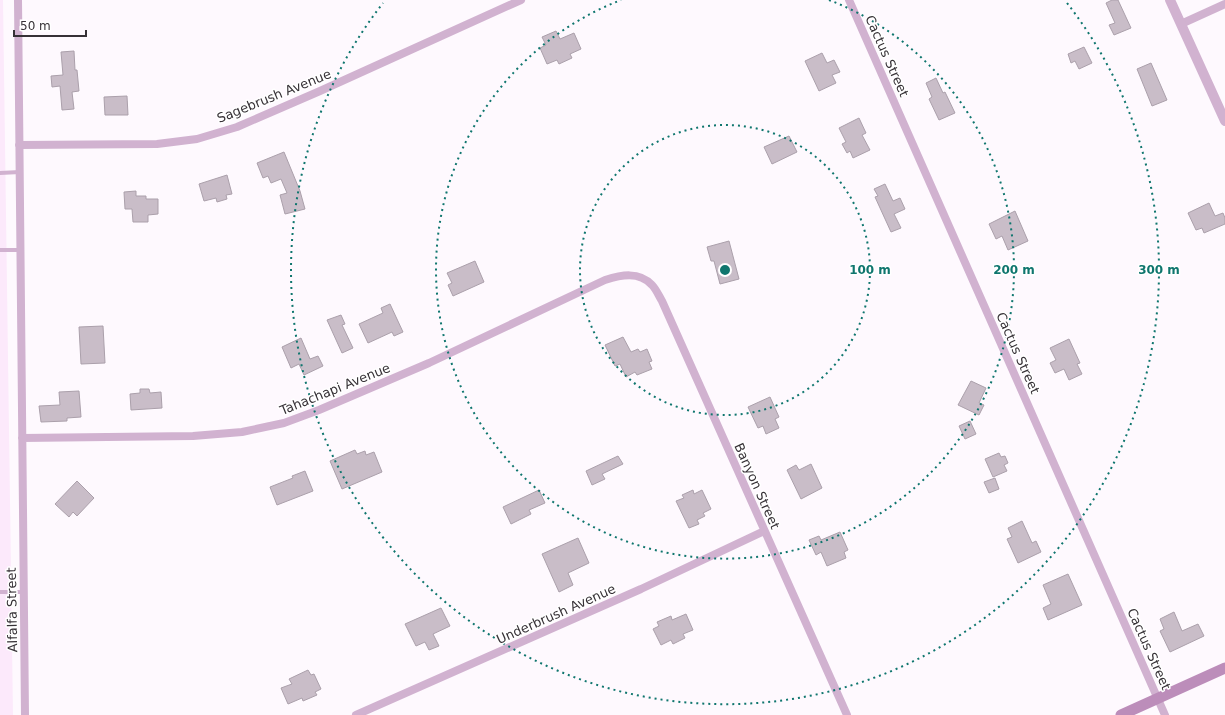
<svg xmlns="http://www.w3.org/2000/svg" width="1225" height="715" viewBox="0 0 1225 715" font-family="'DejaVu Sans',sans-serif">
<rect width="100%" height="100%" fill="#fef9fe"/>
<path fill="#fce9fb" d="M 0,0 L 3,0 L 13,715 L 0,715 Z"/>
<path fill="#c9bdc8" stroke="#aba0ab" d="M 1112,0 L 1118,0 L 1131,28 L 1114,35 L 1109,25 L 1115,23 L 1106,3 Z
M 556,31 L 560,39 L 574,33 L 581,49 L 570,54 L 572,58 L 559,64 L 557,60 L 547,64 L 540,48 L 546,45 L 542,37 Z
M 1084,47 L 1092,63 L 1079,69 L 1075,61 L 1071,63 L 1068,54 Z
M 74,51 L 75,70 L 77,70 L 79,91 L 72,92 L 74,109 L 62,110 L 60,86 L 52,87 L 51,76 L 63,75 L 61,52 Z
M 822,53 L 827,63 L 834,60 L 840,72 L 832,75 L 836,83 L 819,91 L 805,61 Z
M 1151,63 L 1167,100 L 1152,106 L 1137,69 Z
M 936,78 L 943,93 L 945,92 L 955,113 L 939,120 L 929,99 L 932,97 L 926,83 Z
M 127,96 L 128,115 L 105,115 L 104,97 Z
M 859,118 L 866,133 L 862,135 L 870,150 L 853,158 L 850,151 L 847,153 L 842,144 L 846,142 L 839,128 Z
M 789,136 L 797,152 L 772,164 L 764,147 Z
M 284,152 L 300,191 L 305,209 L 285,214 L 280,195 L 287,193 L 281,179 L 271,183 L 268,176 L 263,178 L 257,163 Z
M 227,175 L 232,194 L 226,195 L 227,199 L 217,202 L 216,198 L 204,201 L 199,184 Z
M 885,184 L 893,201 L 900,198 L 905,209 L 894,214 L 901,228 L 891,232 L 875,197 L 878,196 L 874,189 Z
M 136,191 L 136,196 L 146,196 L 146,199 L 158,199 L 158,214 L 148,215 L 148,222 L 133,222 L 132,209 L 125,209 L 124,192 Z
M 1209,203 L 1215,216 L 1223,213 L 1225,218 L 1225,224 L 1204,233 L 1202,228 L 1196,230 L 1188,213 Z
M 1015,211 L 1028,241 L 1008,250 L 1002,236 L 996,239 L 989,224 Z
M 729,241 L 739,279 L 720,284 L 714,261 L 711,261 L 707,247 Z
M 475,261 L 484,282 L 453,296 L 448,285 L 452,283 L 447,273 Z
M 390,304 L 403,332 L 394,336 L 392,332 L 368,343 L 359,324 L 383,313 L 381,308 Z
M 341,315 L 345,324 L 342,325 L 353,348 L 342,353 L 327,320 Z
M 103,326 L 105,363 L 81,364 L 79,327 Z
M 623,337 L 631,352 L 638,349 L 640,352 L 647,349 L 652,361 L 649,362 L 652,369 L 637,375 L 635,372 L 626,377 L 620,364 L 615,366 L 605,345 Z
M 301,338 L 310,359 L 318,356 L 323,366 L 304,375 L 299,364 L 291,368 L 282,347 Z
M 1069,339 L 1080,363 L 1077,364 L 1082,374 L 1069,380 L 1064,369 L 1055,373 L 1050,363 L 1056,360 L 1050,348 Z
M 971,381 L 986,388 L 979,403 L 984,405 L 979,415 L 958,405 Z
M 140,389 L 149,389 L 150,393 L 161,392 L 162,408 L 131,410 L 130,394 L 140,393 Z
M 79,391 L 81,417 L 67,418 L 67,421 L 41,422 L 39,406 L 60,405 L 59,392 Z
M 770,397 L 779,417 L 775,419 L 779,428 L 766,434 L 763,426 L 758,428 L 748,407 Z
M 970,421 L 976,434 L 965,439 L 959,426 Z
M 355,450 L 357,454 L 365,451 L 366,455 L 374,452 L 382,472 L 342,489 L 330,461 Z
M 999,453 L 1001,457 L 1005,456 L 1008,463 L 1004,465 L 1007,471 L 993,477 L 985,459 Z
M 618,456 L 623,464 L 602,474 L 605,479 L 592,485 L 586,471 Z
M 811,464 L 822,488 L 801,499 L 787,470 L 796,465 L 799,470 Z
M 305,471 L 313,491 L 277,505 L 270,487 L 293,478 L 292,476 Z
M 995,478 L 999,489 L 989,493 L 984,482 Z
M 77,481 L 94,498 L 77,516 L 73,512 L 69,517 L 55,504 Z
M 539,490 L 545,503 L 529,510 L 531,514 L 511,524 L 503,507 Z
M 693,490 L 694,494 L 702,490 L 711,509 L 703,513 L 705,516 L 697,520 L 699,524 L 689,528 L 676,501 L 684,498 L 682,495 Z
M 1022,521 L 1032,543 L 1036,541 L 1041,552 L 1018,563 L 1007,539 L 1012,537 L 1008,528 Z
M 840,532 L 848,550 L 844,552 L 846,558 L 827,566 L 821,552 L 816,555 L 809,540 L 819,536 L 821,540 Z
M 578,538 L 589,563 L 568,573 L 573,585 L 559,592 L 542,554 Z
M 1068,574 L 1082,605 L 1048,620 L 1043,608 L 1051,604 L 1043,585 Z
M 441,608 L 450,626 L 433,634 L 439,646 L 429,650 L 425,642 L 416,646 L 405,624 Z
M 1174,612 L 1182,631 L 1198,624 L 1204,636 L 1170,652 L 1160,631 L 1164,629 L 1160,619 Z
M 686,614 L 693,630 L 683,634 L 685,638 L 673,644 L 671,640 L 661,645 L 653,629 L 659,626 L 657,622 L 671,616 L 672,620 Z
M 308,670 L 311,675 L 314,674 L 321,689 L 315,692 L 317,695 L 303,701 L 302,698 L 288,704 L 281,688 L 292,684 L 289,679 Z"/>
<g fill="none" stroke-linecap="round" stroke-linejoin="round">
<path stroke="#d1b2d0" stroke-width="4" d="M 0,173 L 20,172
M 0,250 L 20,250
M 0,592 L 23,592"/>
<path stroke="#d1b2d0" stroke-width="8" d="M 18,0 L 25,715
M 849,0 L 1165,715
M 1181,24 L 1225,4
M 19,145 L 157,144 L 197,139 L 237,127 L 320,91 L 521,0
M 22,438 L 193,436 L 242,432 L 284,423 L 319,410 L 429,363 L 605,280 C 621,275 639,271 652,285 C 656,289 659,296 662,301 L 847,715
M 356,715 L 641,589 L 764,531"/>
<path stroke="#d1b2d0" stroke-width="10" d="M 1170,0 L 1225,121"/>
<path stroke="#bc8dba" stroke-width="11" d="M 1121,715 L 1225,668"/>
</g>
<g fill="none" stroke="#0f766e" stroke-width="2" stroke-dasharray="2 4">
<circle cx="725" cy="270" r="145"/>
<path d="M829 0A289 289 0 1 1 621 0"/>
<path d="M1067 3A434 434 0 1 1 383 3"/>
</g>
<g text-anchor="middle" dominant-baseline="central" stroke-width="3" stroke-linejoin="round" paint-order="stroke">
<g font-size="13" fill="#363136" stroke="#fff">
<text transform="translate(887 56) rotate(66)">Cactus Street</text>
<text transform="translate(274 96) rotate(-22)">Sagebrush Avenue</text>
<text transform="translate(1018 353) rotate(66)">Cactus Street</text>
<text transform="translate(335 389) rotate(-22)">Tahachapi Avenue</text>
<text transform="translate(757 486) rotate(66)">Banyon Street</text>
<text transform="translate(12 610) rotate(-91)">Alfalfa Street</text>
<text transform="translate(556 614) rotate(-24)">Underbrush Avenue</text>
<text transform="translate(1149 649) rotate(66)">Cactus Street</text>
</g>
</g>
<circle cx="725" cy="270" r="6" fill="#0f766e" stroke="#fff" stroke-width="2"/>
<g font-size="12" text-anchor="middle" font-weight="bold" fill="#0f766e" stroke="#fff" stroke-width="3" stroke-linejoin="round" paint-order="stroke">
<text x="870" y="274">100 m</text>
<text x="1014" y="274">200 m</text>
<text x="1159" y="274">300 m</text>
</g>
<path d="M14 30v6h72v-6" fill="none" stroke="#363136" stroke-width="2"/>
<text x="20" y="30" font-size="12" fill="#363136" stroke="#ffffff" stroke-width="3" paint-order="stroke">50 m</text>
</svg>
